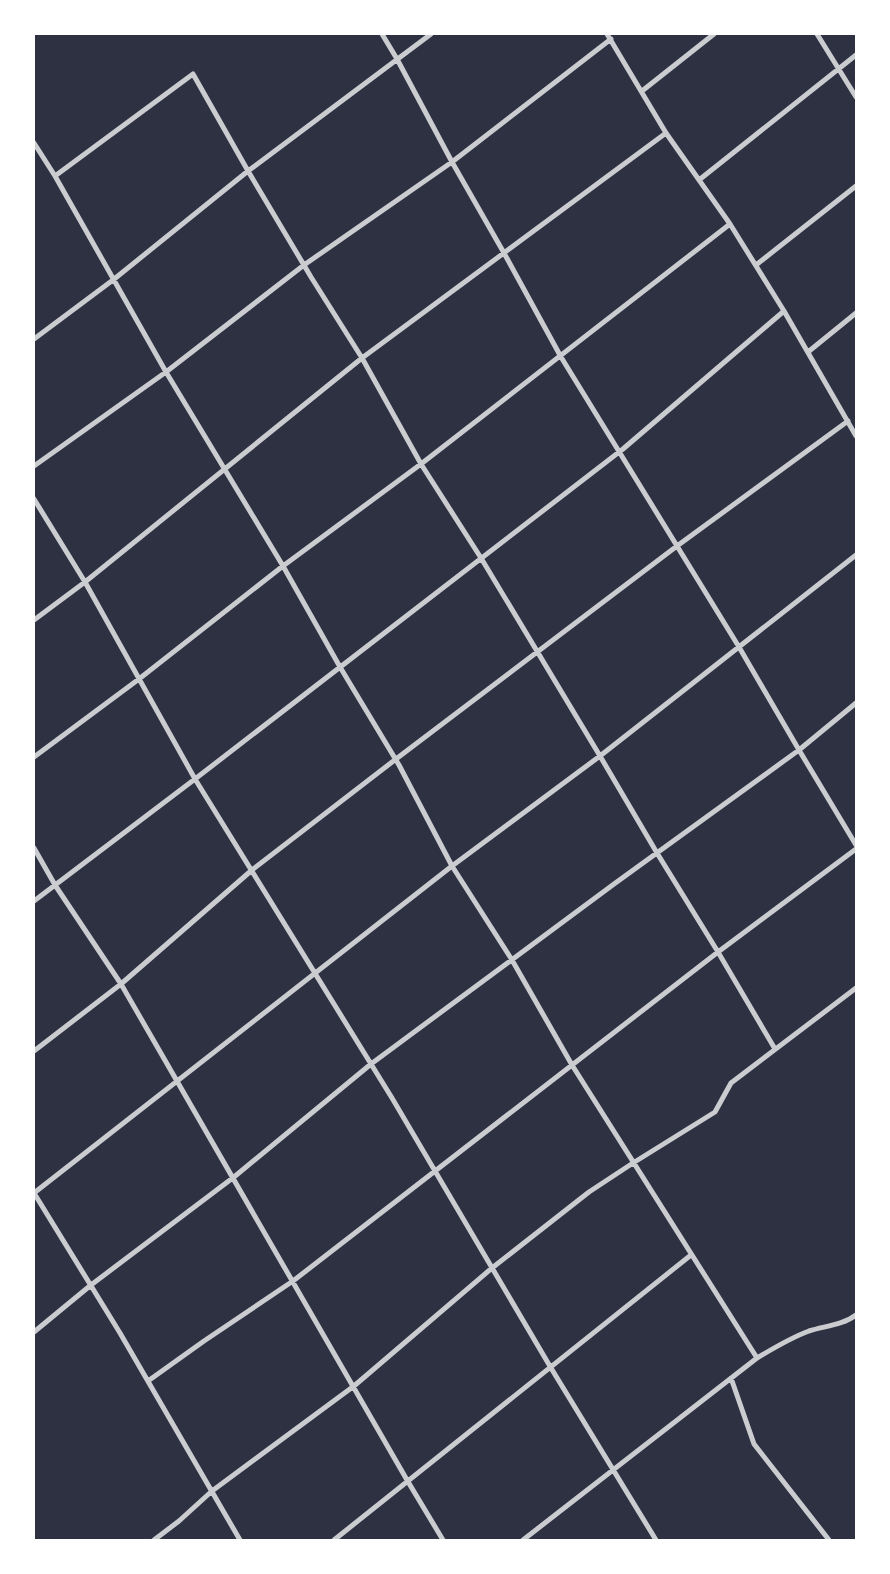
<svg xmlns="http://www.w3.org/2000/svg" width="890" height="1574" viewBox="0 0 890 1574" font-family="'Sofia Sans Condensed',sans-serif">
<rect width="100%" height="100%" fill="#2d3142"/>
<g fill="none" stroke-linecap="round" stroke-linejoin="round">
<path stroke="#caccd0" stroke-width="5" d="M 382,34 L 397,59 L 452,162 L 504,253 L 561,357 L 739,647 L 799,750 L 856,845
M 607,34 L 666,133 L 730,224 L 784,311 L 856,436
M 817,34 L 856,97
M 642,91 L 714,34
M 34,143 L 55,176 L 166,372 L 283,566 L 340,667 L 399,765 L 452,866 L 512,960 L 572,1065 L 757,1358
M 55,176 L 193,74 L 248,171 L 311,277 L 362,358 L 421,464 L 481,558 L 600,756 L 657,853 L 718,952 L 775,1049
M 699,180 L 856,55
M 756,265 L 856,186
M 34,339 L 113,280 L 248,171 L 431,34
M 808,352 L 856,313
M 34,466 L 166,372 L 304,265 L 452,162 L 611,39
M 34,499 L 85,582 L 195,779 L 392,1098 L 551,1368 L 656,1540
M 34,620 L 85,582 L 362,358 L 666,133
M 34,757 L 139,679 L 283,566 L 421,464 L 730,224
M 34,848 L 55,885 L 121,984 L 407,1480 L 443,1540
M 34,901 L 195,779 L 623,449 L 784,311
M 34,1051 L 121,984 L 252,870 L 396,759 L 677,546 L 848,421
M 34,1193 L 452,866 L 600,756 L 856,555
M 34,1193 L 120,1333 L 240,1540
M 34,1332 L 91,1285 L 234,1177 L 371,1064 L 614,884 L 799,750 L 856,703
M 731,1378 L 754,1444 L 829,1540
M 148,1381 L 204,1341 L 293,1281 L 718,952 L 856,849
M 154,1540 L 179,1521 L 212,1491 L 354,1386 L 492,1268 L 589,1192 L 633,1163 L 715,1112 L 731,1083 L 856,988
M 334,1540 L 691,1255
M 523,1540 L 757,1358 C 774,1348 790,1338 809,1331 C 825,1326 843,1325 856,1315"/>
</g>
<rect width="890" height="1574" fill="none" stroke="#ffffff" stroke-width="70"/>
</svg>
